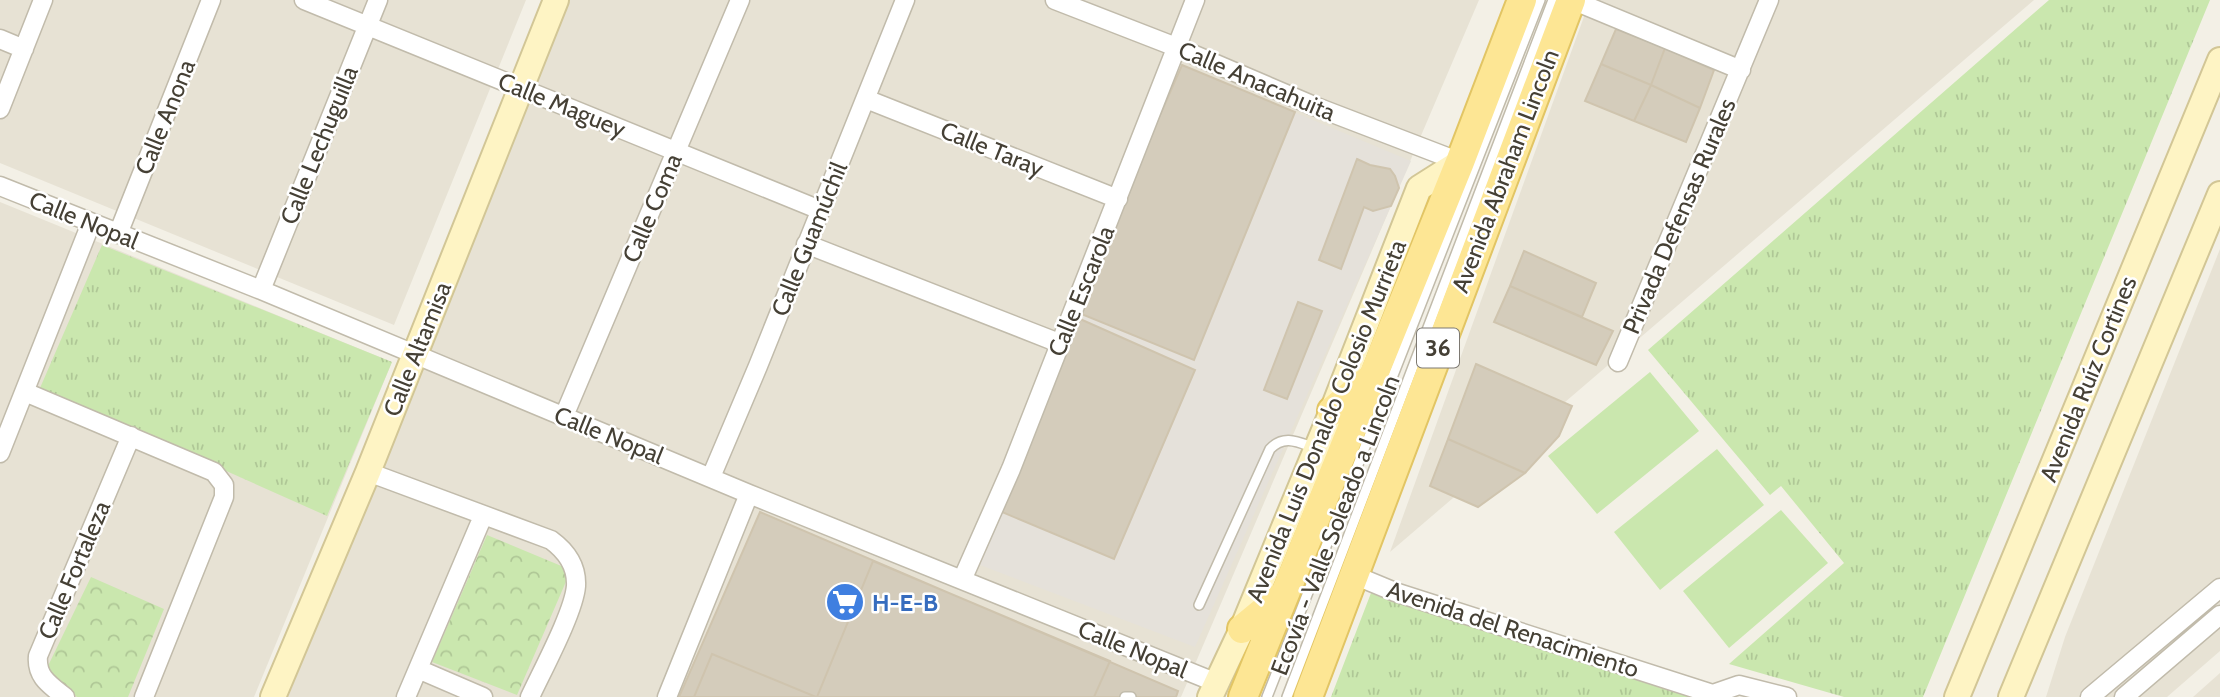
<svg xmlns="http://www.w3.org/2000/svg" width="2220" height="697" viewBox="0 0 2220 697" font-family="Cabin,sans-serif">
<defs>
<pattern id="grass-tufts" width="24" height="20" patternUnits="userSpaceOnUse" patternTransform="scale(1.75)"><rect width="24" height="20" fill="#cae7ae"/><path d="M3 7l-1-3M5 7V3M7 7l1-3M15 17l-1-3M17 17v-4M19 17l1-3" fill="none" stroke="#afc796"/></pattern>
<pattern id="forest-crowns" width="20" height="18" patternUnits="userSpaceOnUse" patternTransform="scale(1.75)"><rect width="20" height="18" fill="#cae7ae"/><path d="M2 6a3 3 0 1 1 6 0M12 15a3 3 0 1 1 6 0" fill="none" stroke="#afc796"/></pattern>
</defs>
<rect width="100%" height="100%" fill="#f3f0e6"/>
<path fill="#e7e2d4" d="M 0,0 L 526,0 L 394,325 L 0,163 Z
M 570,0 L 1479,0 L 1181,697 L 288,697 Z
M 1590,0 L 2034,0 L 1390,552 Z
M 0,202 L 392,362 L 254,697 L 0,697 Z
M 2220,249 L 2220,651 L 2167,697 L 2046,697 L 2065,637 Z
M 2220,673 L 2220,697 L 2193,697 Z"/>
<path fill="#e5e1da" d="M 1182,65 L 1411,161 L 1195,647 L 980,565 Z"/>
<path fill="url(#grass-tufts)" d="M 2049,0 L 2210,0 L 1923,697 L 1844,697 L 1729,664 L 1844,563 L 1781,486 L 1770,495 L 1648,350 Z
M 102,245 L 392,362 L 327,516 L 40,388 Z
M 1371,593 L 1692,697 L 1331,697 Z"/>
<path fill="url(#forest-crowns)" d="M 487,535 L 571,570 L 517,695 L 432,662 Z
M 91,577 L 164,609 L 128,697 L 77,697 L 46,670 Z"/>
<path fill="#cae7ae" d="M 1650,372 L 1699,431 L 1597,514 L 1548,456 Z
M 1717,449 L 1764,505 L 1660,590 L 1614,532 Z
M 1781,510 L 1828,563 L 1729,648 L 1683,591 Z"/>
<path fill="#d4ccbb" stroke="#cfc4ae" stroke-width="2" d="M 1616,29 L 1665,48 L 1651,85 L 1601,64 Z
M 1665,48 L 1714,70 L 1700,108 L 1651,85 Z
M 1601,64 L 1651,85 L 1634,121 L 1585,101 Z
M 1182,65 L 1295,112 L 1194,360 L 1074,311 Z
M 1651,85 L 1700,108 L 1686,142 L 1634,121 Z
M 1357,159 L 1370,165 L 1390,169 L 1395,176 L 1399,188 L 1391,206 L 1373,211 L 1364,207 L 1341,269 L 1319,260 Z
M 1524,251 L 1596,283 L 1582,317 L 1510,286 Z
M 1510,286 L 1613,331 L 1596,365 L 1494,322 Z
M 1298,302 L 1322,311 L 1287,399 L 1264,390 Z
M 1080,319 L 1195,370 L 1114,559 L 1002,512 Z
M 1476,364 L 1572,406 L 1559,436 L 1525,473 L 1448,439 Z
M 1448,439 L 1525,473 L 1478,507 L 1430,486 Z
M 760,512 L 1178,691 L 1176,697 L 679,697 Z
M 873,561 L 1110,661 L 1094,697 L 817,697 Z
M 712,654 L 816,697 L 694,697 Z"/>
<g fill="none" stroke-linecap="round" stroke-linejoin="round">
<defs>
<path id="lane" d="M 1199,605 L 1270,449 C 1284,434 1298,442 1315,448
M 1125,697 L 1131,697
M 1267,697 L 1540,0
M 1287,697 L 1553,0"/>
<path id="street" d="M 304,0 L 820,210
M 1055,0 L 1176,47 L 1314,106 L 1460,162
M 1572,0 L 1741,70
M 0,39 L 24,49
M 866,99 L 1118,199
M 0,109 L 43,0
M 0,186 L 261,290 L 749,494 L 1217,683
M 118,234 L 211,0
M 806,244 L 1059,343
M 261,290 L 378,0
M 1618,362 L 1769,0
M 25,392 L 214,472 L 224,485 L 224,497 L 144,697
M 564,416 L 740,0
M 0,453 L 91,223
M 368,472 L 551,540 C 566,551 577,566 576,586 C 574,612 542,671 530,697
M 711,477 L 758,366 L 905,0
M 1354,575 L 1395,592 L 1722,697
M 962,580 L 1011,469 L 1195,0
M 418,669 L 483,697
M 1713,694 L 1739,685 L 1787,697
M 65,697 C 50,685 36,677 38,656 L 131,436
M 406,697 L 483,516
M 667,697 L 749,494
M 2090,697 L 2220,588
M 2124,697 L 2220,615"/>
<path id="secondary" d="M 273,697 L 368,472 L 556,0
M 1210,697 L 1242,629 L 1332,411 L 1419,188 L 1460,162
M 1957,697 L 2220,60
M 2011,697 L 2220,194"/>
<path id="primary" d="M 1332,411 L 1369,380
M 1242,629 L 1282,596
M 1243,697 L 1460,162 L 1522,0
M 1308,697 L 1571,0"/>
</defs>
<use href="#lane" stroke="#c1bbab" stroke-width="12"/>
<use href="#street" stroke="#c1bbab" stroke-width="21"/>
<use href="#secondary" stroke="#d2c696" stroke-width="28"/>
<use href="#primary" stroke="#e2c564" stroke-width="32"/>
<use href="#lane" stroke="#fff" stroke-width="9"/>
<use href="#street" stroke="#fff" stroke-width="18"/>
<use href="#secondary" stroke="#fef4c4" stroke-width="24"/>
<use href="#primary" stroke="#fde694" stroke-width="28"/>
</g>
<defs>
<symbol id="supermarket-disc" viewBox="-11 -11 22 22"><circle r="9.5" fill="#3f7fe0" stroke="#fff"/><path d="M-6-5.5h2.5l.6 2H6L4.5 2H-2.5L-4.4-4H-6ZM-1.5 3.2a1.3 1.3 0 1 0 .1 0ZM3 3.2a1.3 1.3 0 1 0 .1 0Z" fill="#fff"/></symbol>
</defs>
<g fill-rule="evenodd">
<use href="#supermarket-disc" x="823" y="580" width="44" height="44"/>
</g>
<g text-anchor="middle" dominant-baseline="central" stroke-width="5" stroke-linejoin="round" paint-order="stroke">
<rect fill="#fff" stroke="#7d7972" stroke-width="2" x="1417" y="328.5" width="42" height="39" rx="5"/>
<g font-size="23" font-weight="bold" fill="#454035">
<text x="1438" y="348">36</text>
</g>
<g font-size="24" fill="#454035" stroke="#fff">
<text transform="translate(1257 81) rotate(23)">Calle Anacahuita</text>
<text transform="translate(562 105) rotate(22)">Calle Maguey</text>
<text transform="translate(165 117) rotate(-68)">Calle Anona</text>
<text transform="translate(319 145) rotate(-68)">Calle Lechuguilla</text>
<text transform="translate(992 149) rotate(22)">Calle Taray</text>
<text transform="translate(1505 171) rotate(-69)">Avenida Abraham Lincoln</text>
<text transform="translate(652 208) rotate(-67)">Calle Coma</text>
<text transform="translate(1679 216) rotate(-67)">Privada Defensas Rurales</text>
<text transform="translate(84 220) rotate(22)">Calle Nopal</text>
<text transform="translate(809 239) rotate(-68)">Calle Guamúchil</text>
<text transform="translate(1081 291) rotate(-68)">Calle Escarola</text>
<text transform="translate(417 349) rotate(-68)">Calle Altamisa</text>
<text transform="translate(2088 379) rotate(-68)">Avenida Ruíz Cortines</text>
<text transform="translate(1326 421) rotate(-68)">Avenida Luis Donaldo Colosio Murrieta</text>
<text transform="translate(609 435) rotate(22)">Calle Nopal</text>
<text transform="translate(1335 525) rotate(-69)">Ecovía - Valle Soleado a Lincoln</text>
<text transform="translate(74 570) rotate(-67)">Calle Fortaleza</text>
<text transform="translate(1513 629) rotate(18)">Avenida del Renacimiento</text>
<text transform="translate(1133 649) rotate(22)">Calle Nopal</text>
</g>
<g font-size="24" font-weight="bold" fill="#366cbe" stroke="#fff" text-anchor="start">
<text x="872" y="602">H-E-B</text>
</g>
</g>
</svg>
